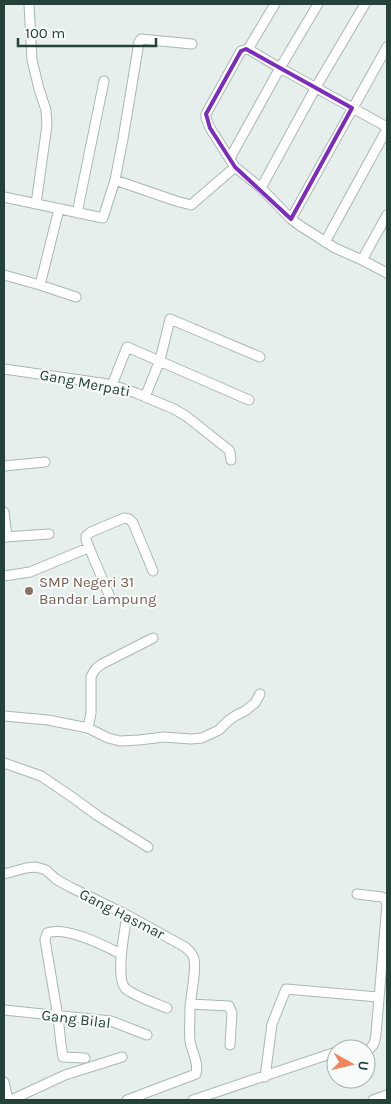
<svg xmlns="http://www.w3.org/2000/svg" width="391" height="1104" viewBox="0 0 391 1104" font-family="Karla,sans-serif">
<rect width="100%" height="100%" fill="#e6efeb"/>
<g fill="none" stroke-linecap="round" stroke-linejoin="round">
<defs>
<path id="minor" d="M 29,4 L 32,60 L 39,89 L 46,110 L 47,125 L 36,204
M 248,49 L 275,4
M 387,127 L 280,68 L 248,49 L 241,51 L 206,114 L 206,118 L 210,128 L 235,167 L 261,188 L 291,219 L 299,225 L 335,248 L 362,260 L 387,273
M 230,158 L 280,68 L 318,4
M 115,180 L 176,201 L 191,205 L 235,167
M 261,188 L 316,87 L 365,4
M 4,197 L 103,218 L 115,180 L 123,139 L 139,42 L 141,39 L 192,44
M 77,213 L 104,81
M 291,219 L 387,47
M 325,242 L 387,129
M 362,260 L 387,215
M 4,275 L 40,285 L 76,297
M 40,285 L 59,209
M 4,369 L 101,383 L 112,385 L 136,393 L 174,409 L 186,416 L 229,450 L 230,453 L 231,460
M 112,385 L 127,347 L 249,400
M 145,397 L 160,360 L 170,319 L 260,357
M 4,466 L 45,462
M 4,512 L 7,537
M 4,537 L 49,534
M 4,576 L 30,572 L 88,548
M 109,595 L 86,540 L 86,536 L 91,532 L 124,518 L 129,519 L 133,523 L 153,571
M 4,716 L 48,720 L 88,728 L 108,738 L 120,741 L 139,740 L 164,737 L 191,739 L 202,738 L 219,730 L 228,721 L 235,716 L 245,711 L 255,703 L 260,694
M 88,728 L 91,713 L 91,677 C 94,670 96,668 102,664 L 153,638
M 4,763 L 41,776 L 72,797 L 98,816 L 148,847
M 4,874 L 26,868 L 36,867 L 46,870 L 57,880 L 70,887 L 127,915 L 185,947 C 188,950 191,952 193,956 C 198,967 190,996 190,1010 C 190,1020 189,1031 190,1041 C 192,1053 199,1062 196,1074 L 127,1100
M 357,894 L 382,897 L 385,899 L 387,904 L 376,1034 C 375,1042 374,1047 366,1051
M 127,915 C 125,930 115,976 125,988 C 132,995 157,1004 167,1008
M 190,1004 L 229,1006 L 232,1013 L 230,1045
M 4,1010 L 111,1021 L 147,1035
M 85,1058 L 63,1057 L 61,1044 L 58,1017 L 45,940 L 47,933 C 66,926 103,945 121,954
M 265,1077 L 272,1024 L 286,989 L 378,997
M 4,1082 L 8,1100
M 11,1100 L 65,1075 L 122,1057
M 193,1100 L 336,1052
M 373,1100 L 387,1095"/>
</defs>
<use href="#minor" stroke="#a8b8b2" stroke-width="11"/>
<use href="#minor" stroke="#fff" stroke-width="9"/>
</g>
<path fill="none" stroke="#7b2cbf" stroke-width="4" stroke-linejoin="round" d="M 246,49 L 352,108 L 291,219 L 235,167 L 210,128 L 206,114 L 241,51 Z"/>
<circle fill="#8d6e63" stroke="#f7fbf9" stroke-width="2" cx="29" cy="591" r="5"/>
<g text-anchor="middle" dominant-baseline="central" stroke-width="4" stroke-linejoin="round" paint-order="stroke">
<g font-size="15" fill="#24423a" stroke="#f7fbf9">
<text transform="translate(85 383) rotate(11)">Gang Merpati</text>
<text transform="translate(122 914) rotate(27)">Gang Hasmar</text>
<text transform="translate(76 1019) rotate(7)">Gang Bilal</text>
</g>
<g font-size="15" fill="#785e54" stroke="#f7fbf9" text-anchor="start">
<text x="39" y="582">SMP Negeri 31<tspan x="39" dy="17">Bandar Lampung</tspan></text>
</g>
</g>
<rect width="391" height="1104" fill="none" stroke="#24423a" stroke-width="10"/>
<g transform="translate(351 1064) rotate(98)"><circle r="24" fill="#f7fbf9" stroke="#a3b1ad"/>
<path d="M0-4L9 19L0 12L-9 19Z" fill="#f4845f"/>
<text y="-8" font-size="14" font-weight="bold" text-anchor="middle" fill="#24423a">U</text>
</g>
<path d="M18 38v8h138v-8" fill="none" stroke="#24423a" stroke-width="2.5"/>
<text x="25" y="38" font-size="15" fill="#24423a" stroke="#f7fbf9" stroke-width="4" paint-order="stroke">100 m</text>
</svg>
